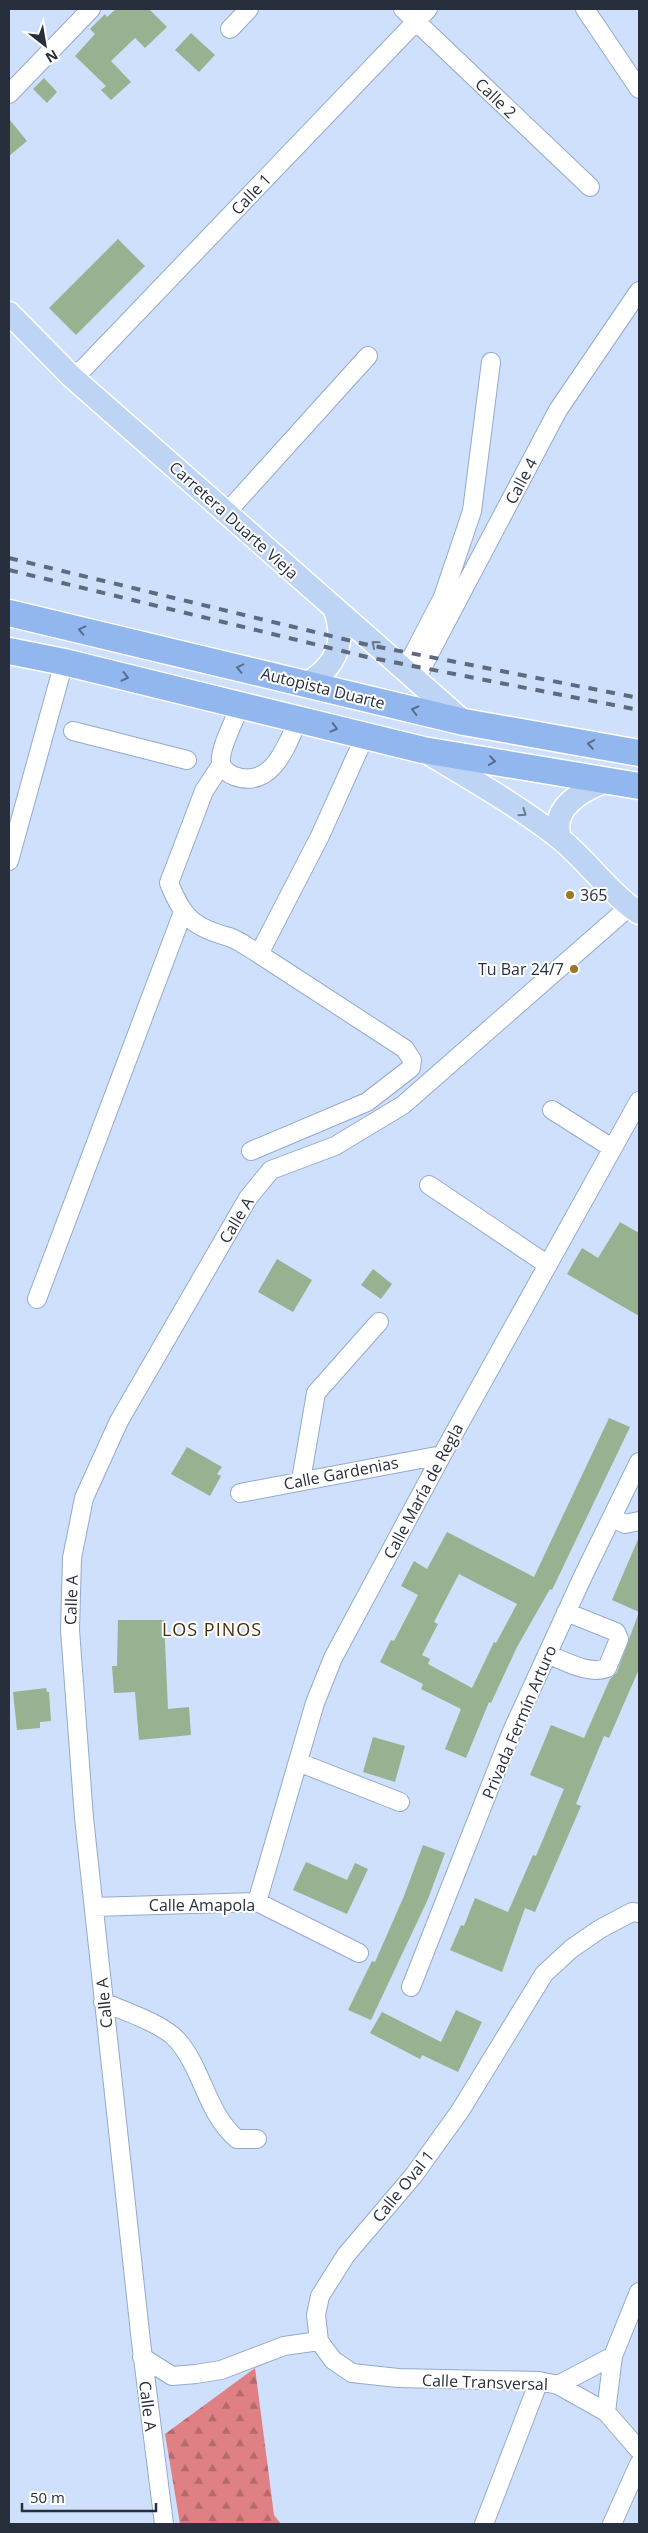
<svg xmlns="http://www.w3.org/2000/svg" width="648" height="2533" viewBox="0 0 648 2533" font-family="'Open Sans',sans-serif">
<defs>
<pattern id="forest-firs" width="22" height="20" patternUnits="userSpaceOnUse" patternTransform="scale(1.25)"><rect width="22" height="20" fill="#de8084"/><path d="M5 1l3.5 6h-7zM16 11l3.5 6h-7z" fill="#b4696d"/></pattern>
</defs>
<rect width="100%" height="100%" fill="#cee0fc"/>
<path fill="url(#forest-firs)" d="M 255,2368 L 274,2515 L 281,2524 L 180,2524 L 165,2434 Z"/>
<path fill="#98b190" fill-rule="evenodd" d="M 116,9 L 149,9 L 167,27 L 145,48 L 135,38 L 111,61 L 131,82 L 111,100 L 101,90 L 106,86 L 75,56 L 95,34 L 90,29 L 105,14 L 107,17 Z
M 191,33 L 215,55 L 199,72 L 175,50 Z
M 44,78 L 57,92 L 47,103 L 33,89 Z
M 9,119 L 27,141 L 9,156 Z
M 118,239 L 145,266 L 76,335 L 49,308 Z
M 620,1222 L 639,1233 L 639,1316 L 567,1274 L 582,1248 L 598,1258 Z
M 277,1259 L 312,1280 L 293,1312 L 258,1292 Z
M 373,1269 L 392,1284 L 381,1299 L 361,1285 Z
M 609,1418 L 630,1427 L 552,1590 L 550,1589 L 517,1647 L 491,1703 L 489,1702 L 466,1758 L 445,1749 L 461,1709 L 421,1689 L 423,1684 L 380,1662 L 391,1640 L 394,1641 L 418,1595 L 401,1586 L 414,1561 L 427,1569 L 447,1532 L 534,1577 ZM 459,1574 L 517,1604 L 496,1643 L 494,1642 L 472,1688 L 428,1664 L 430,1659 L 422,1655 L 438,1624 L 434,1622 Z
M 187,1447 L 222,1467 L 217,1474 L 221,1476 L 210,1496 L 171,1474 Z
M 639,1537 L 639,1669 L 609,1738 L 604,1736 L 576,1804 L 581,1806 L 535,1912 L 525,1908 L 502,1972 L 450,1950 L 461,1925 L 464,1926 L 475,1898 L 508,1912 L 533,1855 L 536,1856 L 564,1789 L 530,1775 L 551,1725 L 584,1738 L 610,1679 L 617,1672 L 639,1612 L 612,1600 Z
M 118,1620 L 164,1620 L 168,1709 L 189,1707 L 191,1735 L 139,1740 L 135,1692 L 114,1693 L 112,1666 L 117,1666 Z
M 46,1688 L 47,1692 L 49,1692 L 51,1721 L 40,1722 L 40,1728 L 17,1730 L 13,1692 Z
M 373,1737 L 405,1746 L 395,1782 L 363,1772 Z
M 423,1845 L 445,1853 L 428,1899 L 371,2020 L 348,2010 L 372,1961 L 375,1962 L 404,1896 Z
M 306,1862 L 347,1880 L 355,1863 L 368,1869 L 347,1914 L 293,1890 Z
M 456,2010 L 482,2022 L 458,2072 L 422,2055 L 420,2059 L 370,2033 L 382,2012 L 441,2042 Z"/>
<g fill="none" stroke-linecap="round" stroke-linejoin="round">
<defs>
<path id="minor" d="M 403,9 L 590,187
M 585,9 L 639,89
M 230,29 L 249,9
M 9,94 L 91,9
M 71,376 L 84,368 L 428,9
M 226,513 L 368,356
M 405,670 L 443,597 L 472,511 L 491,362
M 416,679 L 558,410 L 639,291
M 241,705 C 235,719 219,749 221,763 C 222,769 229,774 234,776 C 272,790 287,745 298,720
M 73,731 L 187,760
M 221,765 L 204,791 L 169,883 C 183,918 193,927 229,937 C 239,940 250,949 259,954 L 320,836 L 365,736
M 9,861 L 64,662
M 552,1110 L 612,1148
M 251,1151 L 367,1102 L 411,1068 L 412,1060 L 405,1049 L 259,954
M 429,1185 L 548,1265
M 37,1299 L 183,912
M 301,1480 L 316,1393 L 379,1322
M 240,1493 L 442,1455
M 612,1518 L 625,1524 L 639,1521
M 547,1654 C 565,1661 588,1675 607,1668 L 619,1639 L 616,1632 L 566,1612
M 298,1762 L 400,1802
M 257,1902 L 315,1703 L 333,1658 L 442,1455 L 639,1101
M 94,1907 L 257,1902 L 359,1953
M 411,1987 L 512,1731 L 584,1574 L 639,1462
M 103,2002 C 124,2011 164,2024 178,2041 C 203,2070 207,2114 237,2139 L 257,2139
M 319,2341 L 333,2360 L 352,2373 L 398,2378 L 539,2381 L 558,2385 L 606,2412 L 639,2450
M 142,2357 L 172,2376 L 196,2374 L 221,2370 L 284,2346 L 319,2341 L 316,2315 L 320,2296 L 346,2255 L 414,2175 L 460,2111 L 544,1974 L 571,1949 L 600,1929 L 632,1912 L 639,1913
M 558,2385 L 613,2356
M 606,2412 L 613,2356 L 639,2292
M 164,2524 L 141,2342 L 84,1818 L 70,1630 L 72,1558 L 84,1498 L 119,1421 L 248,1198 L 271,1170 L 335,1146 L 403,1105 L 629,907
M 484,2524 L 539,2381
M 612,2524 L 639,2464"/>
<path id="major" d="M 9,313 L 71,376 L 464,722
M 306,684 C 337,666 346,643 335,610
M 426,752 C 471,779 517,805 558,837 C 587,860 608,892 639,913
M 560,838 C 550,808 582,790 607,781"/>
<path id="highway" d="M 9,613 L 464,722 L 639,753
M 9,651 L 64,662 L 423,750 L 639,786"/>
</defs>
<use href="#minor" stroke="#94aacb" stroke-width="20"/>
<use href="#major" stroke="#fff" stroke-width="25"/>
<use href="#highway" stroke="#fff" stroke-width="29"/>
<use href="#minor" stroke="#fff" stroke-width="18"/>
<use href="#major" stroke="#bed4f5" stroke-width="22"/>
<use href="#highway" stroke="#92b7ef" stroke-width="26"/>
<path stroke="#5f6b7d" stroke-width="4" stroke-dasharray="9 9" stroke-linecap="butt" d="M 9,558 L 364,644 L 639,698
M 9,570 L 367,657 L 639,710"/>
</g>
<defs><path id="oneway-chevron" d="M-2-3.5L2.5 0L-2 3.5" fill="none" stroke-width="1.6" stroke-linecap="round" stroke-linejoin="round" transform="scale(1.25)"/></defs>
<g stroke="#576c8d">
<use href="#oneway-chevron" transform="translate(82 630) rotate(-167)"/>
<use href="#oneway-chevron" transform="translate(240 668) rotate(-167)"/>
<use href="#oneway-chevron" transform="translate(125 677) rotate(14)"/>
<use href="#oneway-chevron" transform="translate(415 710) rotate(-166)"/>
<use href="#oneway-chevron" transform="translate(334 728) rotate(14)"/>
<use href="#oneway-chevron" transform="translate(591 744) rotate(-170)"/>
<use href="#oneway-chevron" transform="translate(492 761) rotate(9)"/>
</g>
<g stroke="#6b7990">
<use href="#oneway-chevron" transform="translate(375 644) rotate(-139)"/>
<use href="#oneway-chevron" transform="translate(523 813) rotate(35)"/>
</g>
<g fill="#9f7424" stroke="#fff" stroke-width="2">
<circle cx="570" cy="895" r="5"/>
<circle cx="574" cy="969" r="5"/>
</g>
<g text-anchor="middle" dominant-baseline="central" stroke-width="4" stroke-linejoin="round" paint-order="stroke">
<g font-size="16" fill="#272f3d" stroke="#fff">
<text transform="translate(496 98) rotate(44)">Calle 2</text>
<text transform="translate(251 194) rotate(-46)">Calle 1</text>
<text transform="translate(521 481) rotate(-62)">Calle 4</text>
<text transform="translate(234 520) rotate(42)">Carretera Duarte Vieja</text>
<text transform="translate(323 688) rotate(14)">Autopista Duarte</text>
<text transform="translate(236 1220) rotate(-59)">Calle A</text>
<text transform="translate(341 1473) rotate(-11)">Calle Gardenias</text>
<text transform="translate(423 1491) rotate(-62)">Calle María de Regla</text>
<text transform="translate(71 1600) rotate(-88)">Calle A</text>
<text transform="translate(519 1722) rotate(-67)">Privada Fermín Arturo</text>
<text x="202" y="1905">Calle Amapola</text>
<text transform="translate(104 2003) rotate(-96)">Calle A</text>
<text transform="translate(403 2186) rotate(-51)">Calle Oval 1</text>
<text transform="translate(485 2382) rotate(2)">Calle Transversal</text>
<text transform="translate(148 2406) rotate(83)">Calle A</text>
</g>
<g font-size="16" fill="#272f3d" stroke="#fff" text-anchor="start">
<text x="580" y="895">365</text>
<text x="564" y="969" text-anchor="end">Tu Bar 24/7</text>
</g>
<g font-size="18" letter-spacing="1" fill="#442f08" stroke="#fff">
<text x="212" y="1629">LOS PINOS</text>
</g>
</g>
<rect width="648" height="2533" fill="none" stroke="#272f3d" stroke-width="20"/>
<g transform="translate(45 45) rotate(149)" stroke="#ffffff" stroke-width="4" paint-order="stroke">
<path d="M0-4L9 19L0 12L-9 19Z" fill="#272f3d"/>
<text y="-8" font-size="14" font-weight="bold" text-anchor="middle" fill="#272f3d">N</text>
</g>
<path d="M22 2503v8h134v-8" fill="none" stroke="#272f3d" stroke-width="2.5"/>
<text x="30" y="2503" font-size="15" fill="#272f3d" stroke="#ffffff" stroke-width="4" paint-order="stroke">50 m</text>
</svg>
